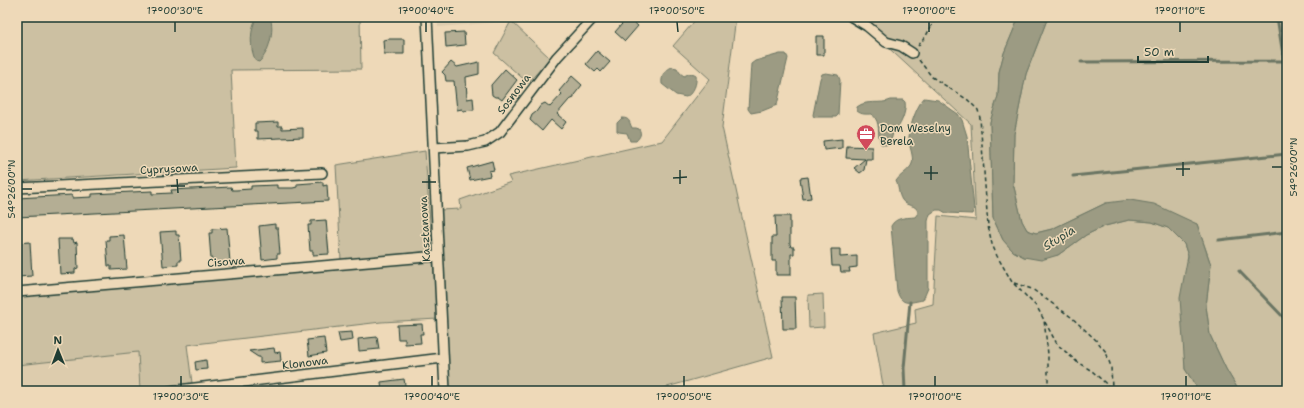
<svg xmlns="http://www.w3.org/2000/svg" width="1304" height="408" viewBox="0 0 1304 408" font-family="'Shantell Sans',sans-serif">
<rect width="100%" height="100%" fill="#eed9b8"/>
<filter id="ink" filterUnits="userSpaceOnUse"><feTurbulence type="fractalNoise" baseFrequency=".025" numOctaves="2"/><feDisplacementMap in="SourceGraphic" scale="8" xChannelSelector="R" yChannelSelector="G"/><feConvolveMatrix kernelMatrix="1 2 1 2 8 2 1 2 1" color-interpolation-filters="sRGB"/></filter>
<g filter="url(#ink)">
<path fill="#ddccad" d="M 437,17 L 515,17 L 511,21 L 438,27 Z
M 138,352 L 140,390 L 17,391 L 17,365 Z"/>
<path fill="#ccc0a2" stroke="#767e6b" d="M 17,17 L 360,17 L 361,69 L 231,70 L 236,168 L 17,181 Z
M 698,17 L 736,17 L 722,127 L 773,357 L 653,391 L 448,391 L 440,210 L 461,209 L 460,200 L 511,182 L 508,176 L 662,141 L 710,79 L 673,46 Z
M 855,17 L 1019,17 L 1004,53 L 999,72 L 998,96 L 990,122 L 993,218 L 1003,240 L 1013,251 L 1024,257 L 1058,255 L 1086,235 L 1105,226 L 1129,220 L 1152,222 L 1168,228 L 1184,244 L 1188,256 L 1187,267 L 1185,369 L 1199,391 L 884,391 L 874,333 L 916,323 L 915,309 L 933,304 L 938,216 L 976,220 L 971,124 Z
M 1048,17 L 1287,17 L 1287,391 L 1239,391 L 1226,369 L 1210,335 L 1206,306 L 1211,265 L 1197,224 L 1106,203 L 1052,229 L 1036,233 L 1027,230 L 1022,221 L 1013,183 L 1014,134 L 1026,74 Z
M 511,21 L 550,58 L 528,83 L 494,53 Z
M 425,151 L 432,251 L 341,260 L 336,165 Z
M 433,261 L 438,319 L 381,322 L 187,345 L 192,383 L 140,390 L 138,352 L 17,365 L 17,295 Z
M 823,294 L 824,327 L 809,328 L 808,295 Z"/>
<path fill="#9c9b83" stroke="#6a7563" d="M 257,17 L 270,17 C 275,30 269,53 259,62 L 256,61 C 249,49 250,28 257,17 Z
M 1019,17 L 1048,17 L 1026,74 L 1014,134 L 1013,183 L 1022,221 L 1027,230 L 1036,233 L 1052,229 L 1106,203 L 1130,200 L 1154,204 L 1197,224 L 1211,265 L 1206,306 L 1210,335 L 1226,369 L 1239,391 L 1199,391 L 1185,369 L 1180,298 L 1188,256 L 1184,244 L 1168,228 L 1152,222 L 1129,220 L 1105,226 L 1086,235 L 1058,255 L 1041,260 L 1024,257 L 1013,251 L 1003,240 L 993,218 L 990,122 L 998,96 L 999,72 L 1004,53 Z
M 780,54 L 786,54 L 788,58 L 777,105 L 762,111 L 751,113 L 748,109 L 751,64 L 755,61 Z
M 672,67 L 677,68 L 680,73 L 684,76 C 688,74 692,72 696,75 C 697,84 694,92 686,97 L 676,95 L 662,84 C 661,76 665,70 672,67 Z
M 826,73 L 838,75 L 840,80 L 838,115 L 836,117 L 814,117 L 813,115 L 820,79 L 822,74 Z
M 924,98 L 938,100 L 958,114 L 962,120 L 967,136 L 974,209 L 972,214 L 946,213 L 941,210 L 936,210 L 930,214 L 928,221 L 928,288 L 923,300 C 910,302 902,307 897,291 L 891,226 C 896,217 905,218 915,217 L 918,213 C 917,203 907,208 902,200 C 898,194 899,187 896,181 C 900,175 907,172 911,166 C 915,159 910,149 909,142 C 908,130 916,107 924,98 Z
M 891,100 L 903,100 L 905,102 C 907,111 900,128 893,133 L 890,144 L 885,145 L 881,144 C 876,132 882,124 872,114 C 866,114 862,115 857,111 L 857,107 C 867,99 880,105 891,100 Z
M 622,118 C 630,118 629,122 632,128 L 636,128 L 639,129 C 642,134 640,137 636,141 L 630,141 L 627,133 L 619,132 L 617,131 L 617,123 Z"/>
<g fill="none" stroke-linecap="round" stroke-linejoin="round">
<path stroke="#6a7563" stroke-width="3" d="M 1277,17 L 1284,61
M 1081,62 L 1287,61
M 1073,176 L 1287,154
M 1219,240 L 1287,232
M 1239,271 L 1287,321
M 905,391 L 904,368 L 910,302"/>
</g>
<path fill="#b4ae94" stroke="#1f3d34" d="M 628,17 L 638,26 L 625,41 L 615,32 Z
M 464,32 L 465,45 L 446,47 L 445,33 Z
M 816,36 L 824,36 L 824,55 L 816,55 Z
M 389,39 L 404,39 L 404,54 L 384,54 L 383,40 Z
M 597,51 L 610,62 L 601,72 L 598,69 L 595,72 L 586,64 Z
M 451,62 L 457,67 L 479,62 L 479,74 L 466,77 L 467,99 L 473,98 L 474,110 L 463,111 L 462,109 L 457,110 L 454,81 L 446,81 L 445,75 L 442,72 Z
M 505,69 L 517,80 L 502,100 L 498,97 L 495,97 L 492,95 L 491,85 Z
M 572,76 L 582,85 L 574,95 L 574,98 L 569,100 L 557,114 L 566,122 L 561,129 L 551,120 L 542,131 L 530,120 L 532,115 L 536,112 L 541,105 L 545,103 L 550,107 L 562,94 L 559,91 Z
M 278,122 L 278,126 L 282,126 L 282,129 L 303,128 L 303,137 L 258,139 L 258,131 L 255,131 L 255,123 Z
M 842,139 L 842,148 L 824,150 L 823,141 Z
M 847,146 L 872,147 L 872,159 L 866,159 L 864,170 L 860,173 L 854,168 L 865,159 L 846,158 Z
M 492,161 L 494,170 L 489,171 L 490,176 L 470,180 L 467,168 Z
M 808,177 L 811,198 L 803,199 L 800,178 Z
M 323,182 L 323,186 L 327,185 L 328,201 L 17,217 L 17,198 L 72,195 L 72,198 L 92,197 L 92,194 L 152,191 L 152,194 L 172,193 L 171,190 L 231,187 L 232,190 L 236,190 L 251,189 L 251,186 L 277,185 L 277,188 L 293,188 L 297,187 L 297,184 Z
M 775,216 L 790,216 L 790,244 L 791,247 L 794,247 L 794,254 L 791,254 L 791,275 L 776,275 L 776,261 L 772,261 L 772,237 L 776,237 Z
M 326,220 L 329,254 L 313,255 L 313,251 L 310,251 L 308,225 L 311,225 L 311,221 Z
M 275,224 L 275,228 L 278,228 L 280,254 L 277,254 L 277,258 L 262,260 L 259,226 Z
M 227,228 L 230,262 L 215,263 L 214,259 L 211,259 L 209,233 L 212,233 L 212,229 Z
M 176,231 L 176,235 L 179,235 L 181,261 L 178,261 L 178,265 L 163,266 L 160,232 Z
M 124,235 L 127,269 L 111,270 L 111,266 L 108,266 L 106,240 L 109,240 L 109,236 Z
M 58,239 L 73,239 L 74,243 L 77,242 L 78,268 L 75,269 L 75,273 L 60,274 Z
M 30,242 L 32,276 L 17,277 L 17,243 Z
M 831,249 L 840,249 L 840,257 L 857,256 L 857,267 L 849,268 L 850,272 L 841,272 L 840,266 L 832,266 Z
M 782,297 L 795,297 L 796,329 L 783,329 Z
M 422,324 L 423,334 L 420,334 L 421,343 L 405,344 L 405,339 L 398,339 L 397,325 Z
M 352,332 L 353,340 L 340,342 L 338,333 Z
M 377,337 L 379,349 L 359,351 L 358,339 Z
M 324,338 L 326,353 L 309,356 L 307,340 Z
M 274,348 L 275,353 L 280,352 L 281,361 L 260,363 L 260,357 L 258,357 L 249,351 Z
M 206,360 L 207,369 L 196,370 L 195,362 Z
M 404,379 L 406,391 L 382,391 L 381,382 Z"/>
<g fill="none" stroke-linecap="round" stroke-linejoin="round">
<defs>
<path id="minor" d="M 427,17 L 445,391
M 852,17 L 867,26 L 886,42 L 901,46 L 912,53
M 433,148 L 468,146 L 485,142 L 500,132 L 557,57 L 594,17
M 17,188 L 322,173
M 17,292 L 438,256
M 170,391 L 443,358"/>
</defs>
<use href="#minor" stroke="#1f3d34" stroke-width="12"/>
<path stroke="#1f3d34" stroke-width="1.5" stroke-dasharray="4 3" stroke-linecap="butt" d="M 918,46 L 926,36 L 936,17
M 919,60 L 932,77 L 968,100 L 978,110 L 980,118 L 988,226 L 992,244 L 997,256 L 1012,282 L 1037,307 L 1044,320 L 1048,354 L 1048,391
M 1014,283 L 1032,289 L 1071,317 L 1097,341 L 1106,352 L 1111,367 L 1112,389
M 1045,322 L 1057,344 L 1077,362 L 1092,371 L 1114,391"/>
<use href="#minor" stroke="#eed9b8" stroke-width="9"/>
</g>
</g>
<path fill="none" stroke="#1f3d34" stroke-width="1.5" d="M 175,22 L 175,32M 426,22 L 426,32M 677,22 L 678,32M 929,22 L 929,32M 1180,22 L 1180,32M 1183,162 L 1183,176M 931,166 L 931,180M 1272,167 L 1282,167M 1176,169 L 1190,169M 680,170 L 680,184M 924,173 L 938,173M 429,175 L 429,189M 673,178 L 687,177M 177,179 L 178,193M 422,182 L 436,182M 171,186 L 185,186M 22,189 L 32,189M 181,376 L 181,386M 432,376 L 432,386M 684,376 L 684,386M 935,376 L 935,386M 1186,376 L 1186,386"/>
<defs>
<symbol id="office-pin" viewBox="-11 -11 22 30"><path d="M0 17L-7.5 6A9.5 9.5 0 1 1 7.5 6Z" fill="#d1495b" stroke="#eed9b8"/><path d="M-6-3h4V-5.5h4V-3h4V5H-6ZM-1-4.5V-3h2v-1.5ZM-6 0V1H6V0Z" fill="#fff"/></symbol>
</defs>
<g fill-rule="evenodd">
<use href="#office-pin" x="855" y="123" width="22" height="30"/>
</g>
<g text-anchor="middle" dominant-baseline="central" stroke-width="3" stroke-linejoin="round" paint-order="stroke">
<g font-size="11" fill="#1f3d34" stroke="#eed9b8">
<text transform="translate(514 94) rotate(-53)">Sosnowa</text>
<text transform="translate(169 169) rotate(-3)">Cyprysowa</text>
<text transform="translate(425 229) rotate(-93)">Kasztanowa</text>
<text transform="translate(226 262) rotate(-5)">Cisowa</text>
<text transform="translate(305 363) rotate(-7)">Klonowa</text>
</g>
<g font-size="11" fill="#1f3d34" stroke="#eed9b8" text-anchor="start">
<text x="880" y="128">Dom Weselny<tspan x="880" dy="13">Berela</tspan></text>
</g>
<g font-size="12" font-style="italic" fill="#324b40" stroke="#eed9b8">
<text transform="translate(1059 238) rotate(-32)">Słupia</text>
</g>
</g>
<rect width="1304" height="408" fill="none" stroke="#eed9b8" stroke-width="44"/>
<g transform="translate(58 350) rotate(359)" stroke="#eed9b8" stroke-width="3" paint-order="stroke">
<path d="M0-3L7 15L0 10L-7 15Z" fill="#1f3d34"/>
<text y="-6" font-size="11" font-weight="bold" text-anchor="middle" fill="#1f3d34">N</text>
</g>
<path d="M1138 56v6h70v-6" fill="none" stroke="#1f3d34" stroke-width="2"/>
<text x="1144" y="56" font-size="12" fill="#1f3d34" stroke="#eed9b8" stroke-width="3" paint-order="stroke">50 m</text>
<rect x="22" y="22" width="1260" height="364" fill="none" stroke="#1f3d34" stroke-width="1.5"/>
<g font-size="10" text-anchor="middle" fill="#1f3d34">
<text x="175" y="14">17°00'30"E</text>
<text x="426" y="14">17°00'40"E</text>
<text x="677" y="14">17°00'50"E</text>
<text x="929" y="14">17°01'00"E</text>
<text x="1180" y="14">17°01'10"E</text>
<text transform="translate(1293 167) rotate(-90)" y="4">54°26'00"N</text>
<text transform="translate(11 189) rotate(-90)" y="4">54°26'00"N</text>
<text x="181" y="400">17°00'30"E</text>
<text x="432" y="400">17°00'40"E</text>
<text x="684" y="400">17°00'50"E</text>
<text x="935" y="400">17°01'00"E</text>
<text x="1186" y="400">17°01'10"E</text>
</g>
</svg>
